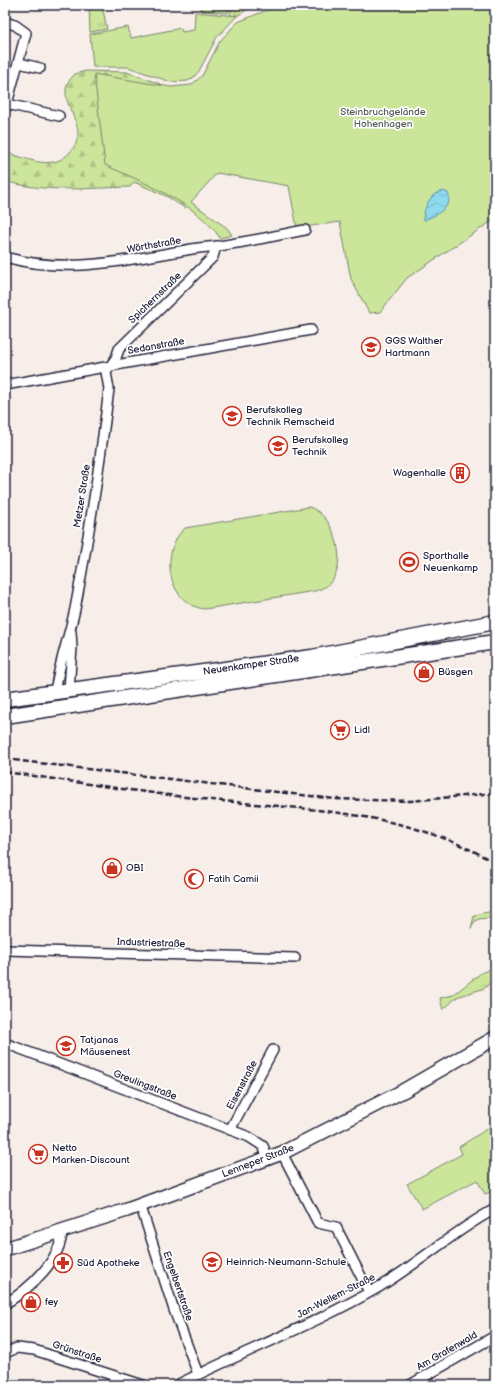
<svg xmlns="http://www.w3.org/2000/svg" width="500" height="1390" viewBox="0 0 500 1390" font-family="'Balsamiq Sans',sans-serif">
<defs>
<pattern id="grass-tufts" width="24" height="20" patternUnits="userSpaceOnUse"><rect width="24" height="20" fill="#cbe59b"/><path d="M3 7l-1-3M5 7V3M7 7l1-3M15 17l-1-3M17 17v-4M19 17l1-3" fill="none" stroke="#aec486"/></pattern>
<pattern id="forest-firs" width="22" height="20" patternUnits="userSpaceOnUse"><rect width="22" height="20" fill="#cbe59b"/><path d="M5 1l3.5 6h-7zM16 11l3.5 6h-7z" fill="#aec486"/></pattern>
<pattern id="water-waves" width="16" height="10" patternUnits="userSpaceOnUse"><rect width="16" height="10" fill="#8dd9ee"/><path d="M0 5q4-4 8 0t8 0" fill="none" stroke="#79bacd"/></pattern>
</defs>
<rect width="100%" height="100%" fill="#f8eee9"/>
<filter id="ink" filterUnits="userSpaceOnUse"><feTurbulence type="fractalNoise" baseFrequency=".025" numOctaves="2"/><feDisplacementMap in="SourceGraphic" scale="8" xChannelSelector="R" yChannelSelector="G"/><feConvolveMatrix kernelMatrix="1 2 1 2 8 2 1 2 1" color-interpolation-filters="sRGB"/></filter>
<g filter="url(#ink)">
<path fill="url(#grass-tufts)" stroke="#76846b" d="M 89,5 L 102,5 L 107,29 L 90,32 Z
M 495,911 L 495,917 L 479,919 L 475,921 L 471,929 L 474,916 L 482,913 Z
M 495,967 L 495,977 L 485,988 L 457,997 L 443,1010 L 440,998 L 453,995 L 481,973 Z"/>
<path fill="url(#forest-firs)" stroke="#76846b" d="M 232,5 L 248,5 L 248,9 L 237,16 L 230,15 Z
M 86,71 L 127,72 L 163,85 L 191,202 L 185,208 L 166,196 L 134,182 L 130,187 C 89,188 44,193 5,181 L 5,152 C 27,158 53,173 71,151 C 76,146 78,138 78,131 C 76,118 66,104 66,93 C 65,85 70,79 75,74 Z"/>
<path fill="#cbe59b" stroke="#76846b" d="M 201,5 L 229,5 L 228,13 L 201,11 Z
M 279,5 L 495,5 L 495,219 L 407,278 L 380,312 L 369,313 L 351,279 L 340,222 L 297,228 L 289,186 L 217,173 L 191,202 L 227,228 L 232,235 L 220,238 C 197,203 142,182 105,165 L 94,74 L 171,87 L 191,85 L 202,76 L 220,41 L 232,28 L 238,22 Z
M 195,12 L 237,16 L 217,37 L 199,71 L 193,78 L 188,81 L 171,82 L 128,67 L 93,67 L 90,34 L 128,27 L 131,38 L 181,28 L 182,32 L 194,30 Z
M 309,507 C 336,515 349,566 329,584 C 325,588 320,589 315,591 L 205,609 C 167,605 159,551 185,528 Z
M 493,1125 L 495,1133 L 495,1201 L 490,1192 L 485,1194 L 477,1180 L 422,1209 L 407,1184 L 462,1154 L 459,1147 Z"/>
<path fill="url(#water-waves)" stroke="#6290a6" d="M 493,75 L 495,76 L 494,91 L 488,80 Z
M 443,191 L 448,193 C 454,207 436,215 425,220 L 423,219 C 425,206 429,194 443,191 Z"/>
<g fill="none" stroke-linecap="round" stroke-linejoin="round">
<defs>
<path id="minor" d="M 5,22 L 15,25 L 26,33 L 7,104 L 5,104
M 19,63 L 40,68
M 7,104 L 59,116
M 5,257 C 68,275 128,260 192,249 C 203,247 214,247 225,245 C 252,241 279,235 305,230
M 5,385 L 311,330
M 69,690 L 72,647 L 71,632
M 55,692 C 59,664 69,637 75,609 C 89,536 100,463 109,389 L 106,372 L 116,358 L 119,349 L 213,257 L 216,246
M 5,950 L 295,958
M 5,1043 L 249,1137 L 263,1146 L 268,1158
M 230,1130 L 273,1050
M 282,1153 L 318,1223 L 336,1227 L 369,1292
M 140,1204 L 174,1310 L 198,1374
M 5,1304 C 29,1289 62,1260 62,1230
M 5,1353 L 17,1348 L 34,1350 L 143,1385
M 177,1385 C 244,1351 314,1325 379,1287 C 419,1263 454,1231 495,1209
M 410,1385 L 495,1336"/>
<path id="secondary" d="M 5,1249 L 127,1210 L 282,1153 L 403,1091 L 495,1038"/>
<path id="primary" d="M 5,699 L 312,657 L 495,622
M 5,716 L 495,642"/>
</defs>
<use href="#minor" stroke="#22223b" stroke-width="12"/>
<use href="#secondary" stroke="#22223b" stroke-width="16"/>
<use href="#primary" stroke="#22223b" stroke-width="17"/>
<use href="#minor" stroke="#fff" stroke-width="9"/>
<use href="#secondary" stroke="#fff" stroke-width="13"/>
<use href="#primary" stroke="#fff" stroke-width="14"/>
<path stroke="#22223b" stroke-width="2.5" stroke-dasharray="6 3" stroke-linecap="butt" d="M 5,759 L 335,799 L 410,801 L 495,793
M 5,772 C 71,781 137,792 203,799 C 303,810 405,809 495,863"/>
</g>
</g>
<defs>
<symbol id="school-ring" viewBox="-11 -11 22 22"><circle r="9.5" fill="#fff" stroke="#c8321e" stroke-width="1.5"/><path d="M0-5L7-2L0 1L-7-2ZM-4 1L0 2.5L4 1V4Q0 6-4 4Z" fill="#c8321e"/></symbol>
<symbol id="university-ring" viewBox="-11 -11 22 22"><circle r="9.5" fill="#fff" stroke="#c8321e" stroke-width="1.5"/><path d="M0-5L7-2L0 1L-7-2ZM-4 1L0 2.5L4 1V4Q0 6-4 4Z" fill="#c8321e"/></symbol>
<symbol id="building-ring" viewBox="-11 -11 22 22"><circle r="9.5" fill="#fff" stroke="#c8321e" stroke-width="1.5"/><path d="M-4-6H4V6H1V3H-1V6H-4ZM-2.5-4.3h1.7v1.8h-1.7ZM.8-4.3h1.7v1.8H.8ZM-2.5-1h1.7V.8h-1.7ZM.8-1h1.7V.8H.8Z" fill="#c8321e"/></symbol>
<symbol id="stadium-ring" viewBox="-11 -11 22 22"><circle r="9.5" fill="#fff" stroke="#c8321e" stroke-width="1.5"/><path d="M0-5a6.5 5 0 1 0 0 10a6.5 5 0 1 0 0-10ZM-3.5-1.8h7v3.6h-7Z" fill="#c8321e"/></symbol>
<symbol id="shop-ring" viewBox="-11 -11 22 22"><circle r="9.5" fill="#fff" stroke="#c8321e" stroke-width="1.5"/><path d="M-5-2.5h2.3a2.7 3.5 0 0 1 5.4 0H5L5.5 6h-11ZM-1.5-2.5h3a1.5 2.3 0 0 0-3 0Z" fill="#c8321e"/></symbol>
<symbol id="supermarket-ring" viewBox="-11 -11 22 22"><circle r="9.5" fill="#fff" stroke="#c8321e" stroke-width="1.5"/><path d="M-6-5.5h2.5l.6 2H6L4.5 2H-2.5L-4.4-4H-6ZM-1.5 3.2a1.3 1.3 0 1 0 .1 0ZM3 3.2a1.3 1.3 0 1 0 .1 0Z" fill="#c8321e"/></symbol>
<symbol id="mosque-ring" viewBox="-11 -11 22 22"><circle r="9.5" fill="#fff" stroke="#c8321e" stroke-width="1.5"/><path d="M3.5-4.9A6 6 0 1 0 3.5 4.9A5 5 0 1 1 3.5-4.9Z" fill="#c8321e"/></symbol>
<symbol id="pharmacy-ring" viewBox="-11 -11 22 22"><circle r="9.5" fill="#fff" stroke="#c8321e" stroke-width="1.5"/><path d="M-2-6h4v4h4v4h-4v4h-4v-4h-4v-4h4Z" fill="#c8321e"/></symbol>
</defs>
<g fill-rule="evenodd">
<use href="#school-ring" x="360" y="336" width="22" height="22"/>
<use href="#university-ring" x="221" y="405" width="22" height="22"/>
<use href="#school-ring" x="267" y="435" width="22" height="22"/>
<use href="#building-ring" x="449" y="462" width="22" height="22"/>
<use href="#stadium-ring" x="398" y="551" width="22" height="22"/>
<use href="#shop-ring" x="413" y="661" width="22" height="22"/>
<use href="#supermarket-ring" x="329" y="719" width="22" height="22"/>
<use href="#shop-ring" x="101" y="857" width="22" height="22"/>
<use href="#mosque-ring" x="183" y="868" width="22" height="22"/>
<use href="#school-ring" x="55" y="1035" width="22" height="22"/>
<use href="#supermarket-ring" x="27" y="1143" width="22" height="22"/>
<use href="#school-ring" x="201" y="1251" width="22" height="22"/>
<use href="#pharmacy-ring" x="52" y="1252" width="22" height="22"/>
<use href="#shop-ring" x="20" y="1291" width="22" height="22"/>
</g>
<g text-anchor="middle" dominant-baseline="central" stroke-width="3.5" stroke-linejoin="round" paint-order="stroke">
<g font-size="10" fill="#555c58" stroke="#fff">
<text x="383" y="112">Steinbruchgelände<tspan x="383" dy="12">Hohenhagen</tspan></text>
</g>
<g font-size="10" fill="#22223b" stroke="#fff">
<text transform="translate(154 245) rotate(-10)">Wörthstraße</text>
<text transform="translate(155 298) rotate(-44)">Spichernstraße</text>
<text transform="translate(156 346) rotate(-10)">Sedanstraße</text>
<text transform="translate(82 496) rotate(-81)">Metzer Straße</text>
<text transform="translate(251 665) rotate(-8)">Neuenkamper Straße</text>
<text transform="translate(151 943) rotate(2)">Industriestraße</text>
<text transform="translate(145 1085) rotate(21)">Greulingstraße</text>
<text transform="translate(242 1085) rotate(-62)">Eisenstraße</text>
<text transform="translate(258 1161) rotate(-21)">Lenneper Straße</text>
<text transform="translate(178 1286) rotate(71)">Engelbertstraße</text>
<text transform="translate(336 1296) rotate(-27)">Jan-Wellem-Straße</text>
<text transform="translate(447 1351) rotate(-30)">Am Grafenwald</text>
<text transform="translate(77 1352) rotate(18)">Grünstraße</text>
</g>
<g font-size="10" fill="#22223b" stroke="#fff" text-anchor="start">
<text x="385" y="341">GGS Walther<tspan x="385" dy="12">Hartmann</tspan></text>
<text x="246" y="410">Berufskolleg<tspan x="246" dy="12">Technik Remscheid</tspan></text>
<text x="292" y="440">Berufskolleg<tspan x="292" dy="12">Technik</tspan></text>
<text x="446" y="473" text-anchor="end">Wagenhalle</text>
<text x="423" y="556">Sporthalle<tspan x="423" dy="12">Neuenkamp</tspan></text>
<text x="438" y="672">Büsgen</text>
<text x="354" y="730">Lidl</text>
<text x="126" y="868">OBI</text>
<text x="208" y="879">Fatih Camii</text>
<text x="80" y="1040">Tatjanas<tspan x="80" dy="12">Mäusenest</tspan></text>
<text x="52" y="1148">Netto<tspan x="52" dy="12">Marken-Discount</tspan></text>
<text x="226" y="1262">Heinrich-Neumann-Schule</text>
<text x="77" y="1263">Süd Apotheke</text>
<text x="45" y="1302">fey</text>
</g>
</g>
<rect width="500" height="1390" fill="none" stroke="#fff" stroke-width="20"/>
<rect x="10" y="10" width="480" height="1370" fill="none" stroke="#22223b" stroke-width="1.5" filter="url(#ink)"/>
</svg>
